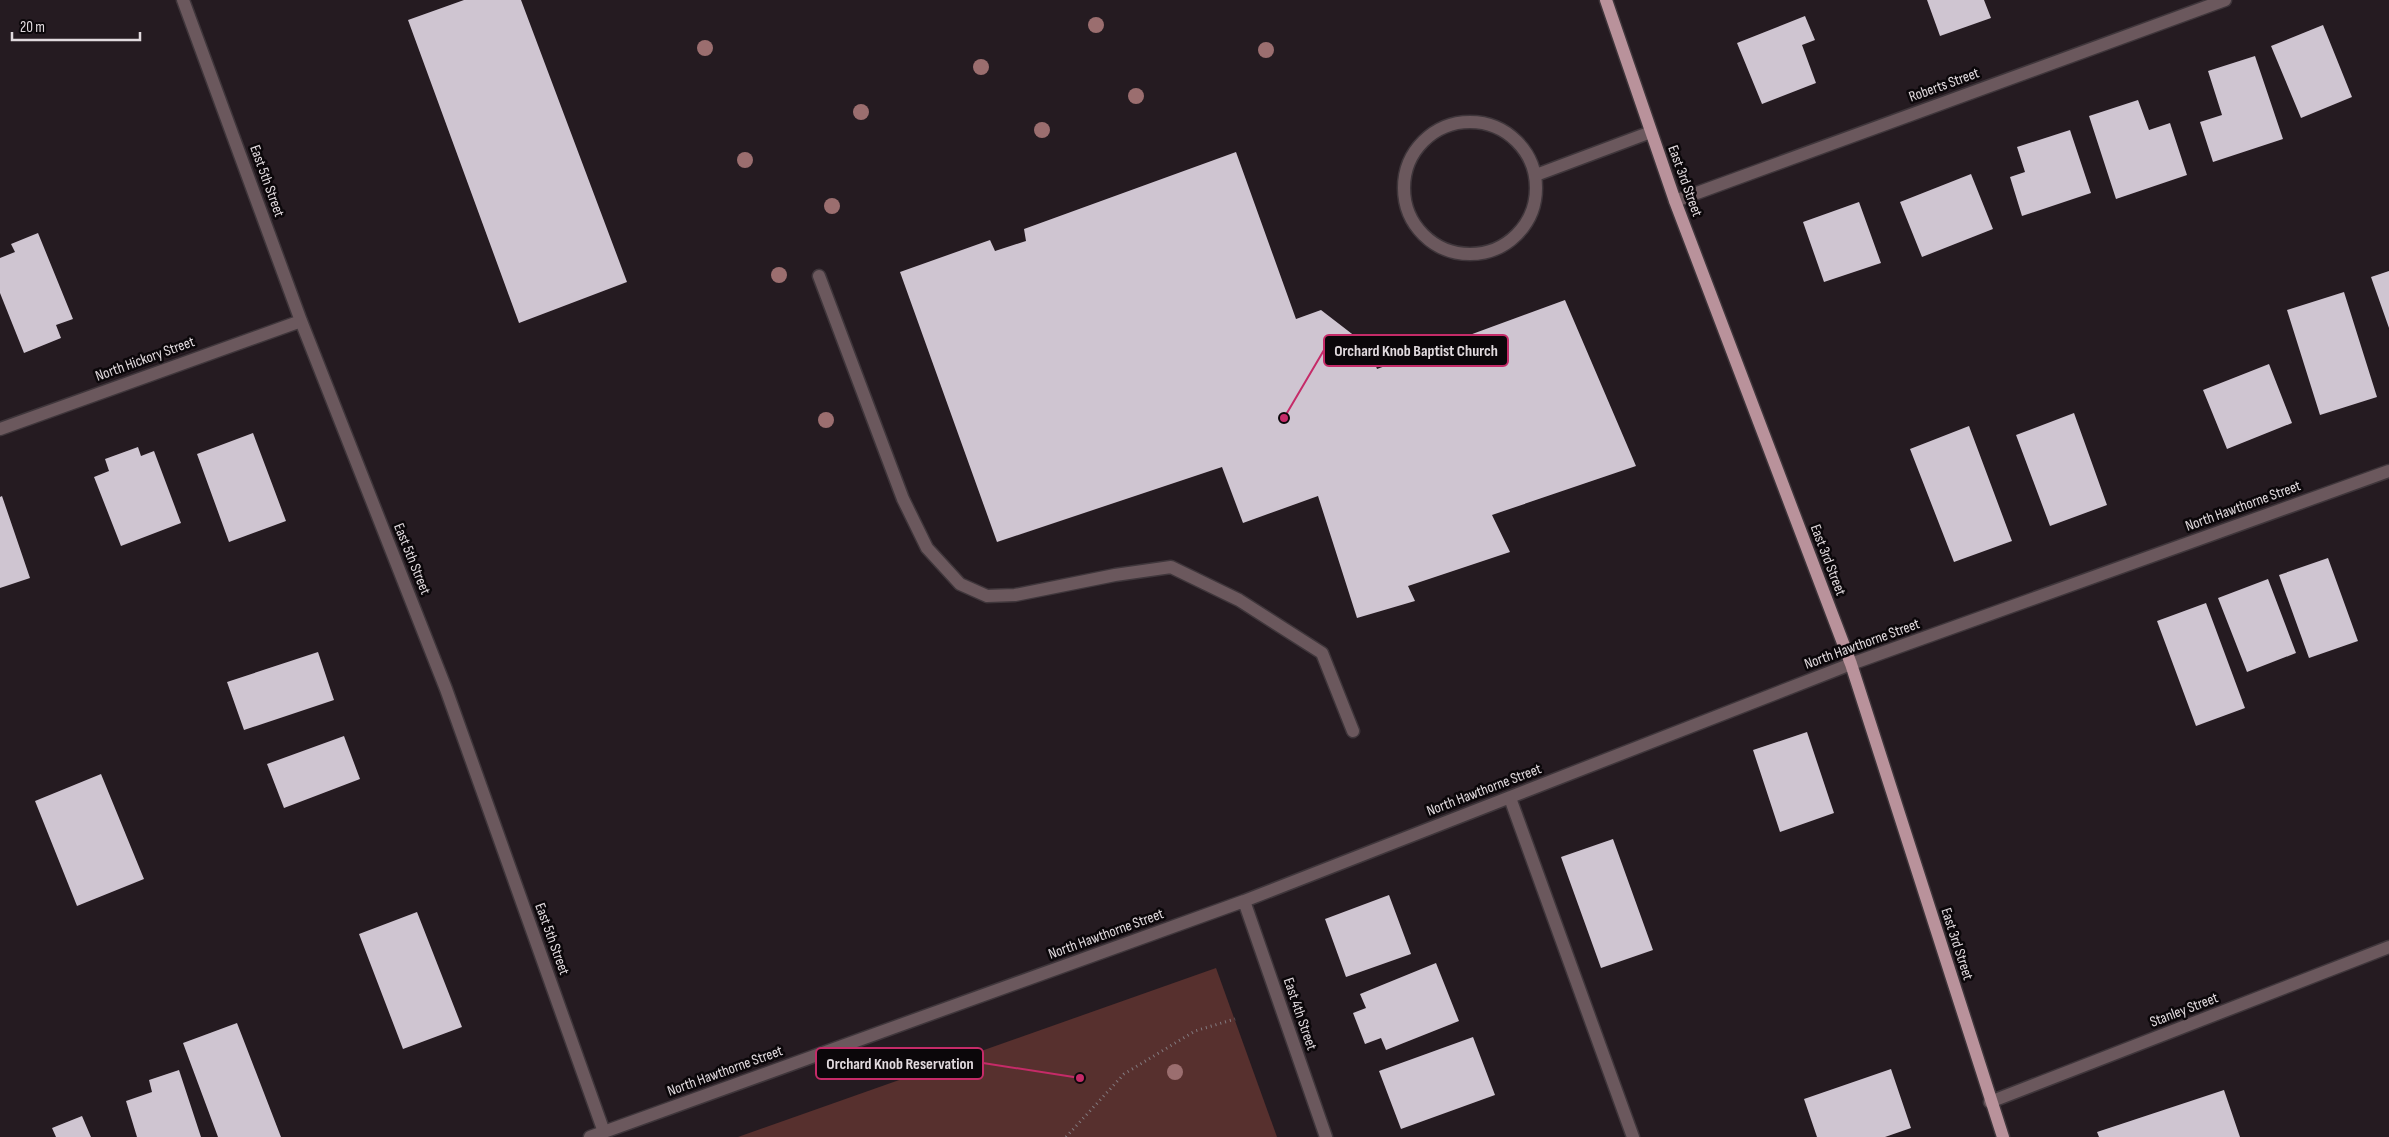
<svg xmlns="http://www.w3.org/2000/svg" width="2389" height="1137" viewBox="0 0 2389 1137" font-family="'Sofia Sans Condensed',sans-serif">
<rect width="100%" height="100%" fill="#251b21"/>
<path fill="#57302e" d="M 1216,968 L 1277,1137 L 738,1137 Z"/>
<path fill="#cfc5d1" d="M 464,0 L 521,0 L 627,282 L 519,323 L 408,20 Z
M 1927,0 L 1984,0 L 1991,18 L 1940,36 Z
M 1805,16 L 1815,40 L 1802,45 L 1816,83 L 1762,104 L 1737,43 Z
M 2323,25 L 2352,97 L 2301,118 L 2271,46 Z
M 2255,56 L 2283,139 L 2213,162 L 2200,122 L 2222,115 L 2208,71 Z
M 2138,100 L 2149,130 L 2170,123 L 2187,175 L 2116,199 L 2089,116 Z
M 2070,130 L 2091,193 L 2022,216 L 2010,177 L 2025,172 L 2017,147 Z
M 1236,152 L 1296,319 L 1321,310 L 1369,347 L 1377,369 L 1565,300 L 1636,466 L 1492,515 L 1510,552 L 1408,586 L 1415,601 L 1357,618 L 1318,496 L 1243,523 L 1222,467 L 997,542 L 900,272 L 990,240 L 995,251 L 1026,241 L 1024,229 Z
M 1971,174 L 1993,229 L 1922,257 L 1900,202 Z
M 1859,202 L 1881,263 L 1824,282 L 1803,222 Z
M 38,233 L 73,319 L 56,325 L 61,338 L 24,353 L 0,293 L 0,258 L 15,252 L 11,244 Z
M 2389,271 L 2389,328 L 2371,277 Z
M 2344,292 L 2377,397 L 2320,415 L 2287,310 Z
M 2269,364 L 2292,423 L 2227,449 L 2203,390 Z
M 2074,413 L 2107,505 L 2050,526 L 2016,435 Z
M 1969,426 L 2012,541 L 1954,562 L 1910,449 Z
M 253,433 L 286,521 L 229,542 L 197,454 Z
M 138,447 L 141,456 L 154,451 L 181,523 L 121,546 L 94,477 L 109,471 L 105,459 Z
M 2,496 L 30,578 L 0,588 L 0,497 Z
M 2328,558 L 2358,641 L 2309,658 L 2279,575 Z
M 2268,579 L 2296,653 L 2247,672 L 2218,598 Z
M 2206,603 L 2245,708 L 2196,726 L 2157,621 Z
M 318,652 L 334,700 L 244,730 L 227,682 Z
M 1807,732 L 1834,813 L 1780,832 L 1753,750 Z
M 344,736 L 360,779 L 284,808 L 267,764 Z
M 101,774 L 144,879 L 77,906 L 35,801 Z
M 1613,839 L 1653,950 L 1601,968 L 1561,857 Z
M 1389,895 L 1411,954 L 1346,977 L 1325,919 Z
M 417,912 L 462,1027 L 403,1049 L 359,934 Z
M 1436,963 L 1459,1021 L 1386,1050 L 1381,1038 L 1365,1044 L 1353,1013 L 1366,1008 L 1360,994 Z
M 237,1023 L 281,1137 L 218,1137 L 183,1043 Z
M 1473,1037 L 1495,1095 L 1401,1129 L 1379,1071 Z
M 1891,1069 L 1911,1128 L 1885,1137 L 1817,1137 L 1804,1099 Z
M 179,1070 L 201,1137 L 137,1137 L 126,1101 L 152,1092 L 149,1080 Z
M 2224,1090 L 2240,1137 L 2099,1137 L 2097,1132 Z
M 82,1116 L 91,1137 L 56,1137 L 52,1128 Z"/>
<g fill="none" stroke-linecap="round" stroke-linejoin="round">
<defs>
<path id="minor" d="M 183,0 L 301,321 L 446,689 L 604,1132
M1404 188a66 66 0 1 1 132 0a66 66 0 1 1-132 0Z
M 1536,175 L 1651,132
M 1675,201 L 2225,0
M 819,276 L 903,499 L 927,548 L 960,584 L 987,596 L 1015,595 L 1115,575 L 1171,567 L 1239,600 L 1322,653 L 1353,731
M 0,429 L 301,321
M 1510,798 L 1633,1137
M 1244,901 L 1326,1137
M 1990,1102 L 2389,947
M 590,1137 L 1244,901 L 1851,664 L 2389,471"/>
<path id="major" d="M 1606,0 L 1675,201 L 1851,664 L 2003,1137"/>
</defs>
<use href="#minor" stroke="#3f363b" stroke-width="15"/>
<use href="#major" stroke="#3f363b" stroke-width="15"/>
<path stroke="#837b80" stroke-width="3" stroke-dasharray="1 4" stroke-linecap="butt" d="M 1066,1137 L 1124,1074 L 1195,1031 L 1235,1019"/>
<use href="#minor" stroke="#6b585d" stroke-width="12"/>
<use href="#major" stroke="#b9929b" stroke-width="12"/>
</g>
<g fill="#9b6e6f">
<circle cx="1096" cy="25" r="8"/>
<circle cx="705" cy="48" r="8"/>
<circle cx="1266" cy="50" r="8"/>
<circle cx="981" cy="67" r="8"/>
<circle cx="1136" cy="96" r="8"/>
<circle cx="861" cy="112" r="8"/>
<circle cx="1042" cy="130" r="8"/>
<circle cx="745" cy="160" r="8"/>
<circle cx="832" cy="206" r="8"/>
<circle cx="779" cy="275" r="8"/>
<circle cx="826" cy="420" r="8"/>
<circle cx="1175" cy="1072" r="8"/>
</g>
<g text-anchor="middle" dominant-baseline="central" stroke-width="5" stroke-linejoin="round" paint-order="stroke">
<g font-size="15" fill="#e1dade" stroke="#0b070a">
<text transform="translate(1944 85) rotate(-20)">Roberts Street</text>
<text transform="translate(267 181) rotate(70)">East 5th Street</text>
<text transform="translate(1685 181) rotate(70)">East 3rd Street</text>
<text transform="translate(145 359) rotate(-20)">North Hickory Street</text>
<text transform="translate(2243 506) rotate(-20)">North Hawthorne Street</text>
<text transform="translate(412 559) rotate(68)">East 5th Street</text>
<text transform="translate(1828 560) rotate(69)">East 3rd Street</text>
<text transform="translate(1862 644) rotate(-20)">North Hawthorne Street</text>
<text transform="translate(1484 790) rotate(-21)">North Hawthorne Street</text>
<text transform="translate(1106 934) rotate(-20)">North Hawthorne Street</text>
<text transform="translate(552 939) rotate(70)">East 5th Street</text>
<text transform="translate(1957 944) rotate(72)">East 3rd Street</text>
<text transform="translate(2184 1010) rotate(-21)">Stanley Street</text>
<text transform="translate(1300 1014) rotate(71)">East 4th Street</text>
<text transform="translate(725 1071) rotate(-20)">North Hawthorne Street</text>
</g>
</g>
<path fill="none" stroke="#c52b68" stroke-width="2" d="M1284 418L1324 350M1080 1078L983 1063"/>
<g fill="#c52b68" stroke="#0b070a" stroke-width="2">
<circle cx="1284" cy="418" r="5"/>
<circle cx="1080" cy="1078" r="5"/>
</g>
<g fill="#0b070a" stroke="#c52b68" stroke-width="2">
<rect x="1324" y="335" width="184" height="31" rx="5"/>
<rect x="816" y="1048" width="167" height="31" rx="5"/>
</g>
<g font-size="16" text-anchor="middle" font-weight="bold" fill="#e1dade">
<text x="1416" y="356">Orchard Knob Baptist Church</text>
<text x="900" y="1069">Orchard Knob Reservation</text>
</g>
<path d="M12 32v8h128v-8" fill="none" stroke="#e1dade" stroke-width="2.5"/>
<text x="20" y="32" font-size="15" fill="#e1dade" stroke="#0b070a" stroke-width="4" paint-order="stroke">20 m</text>
</svg>
